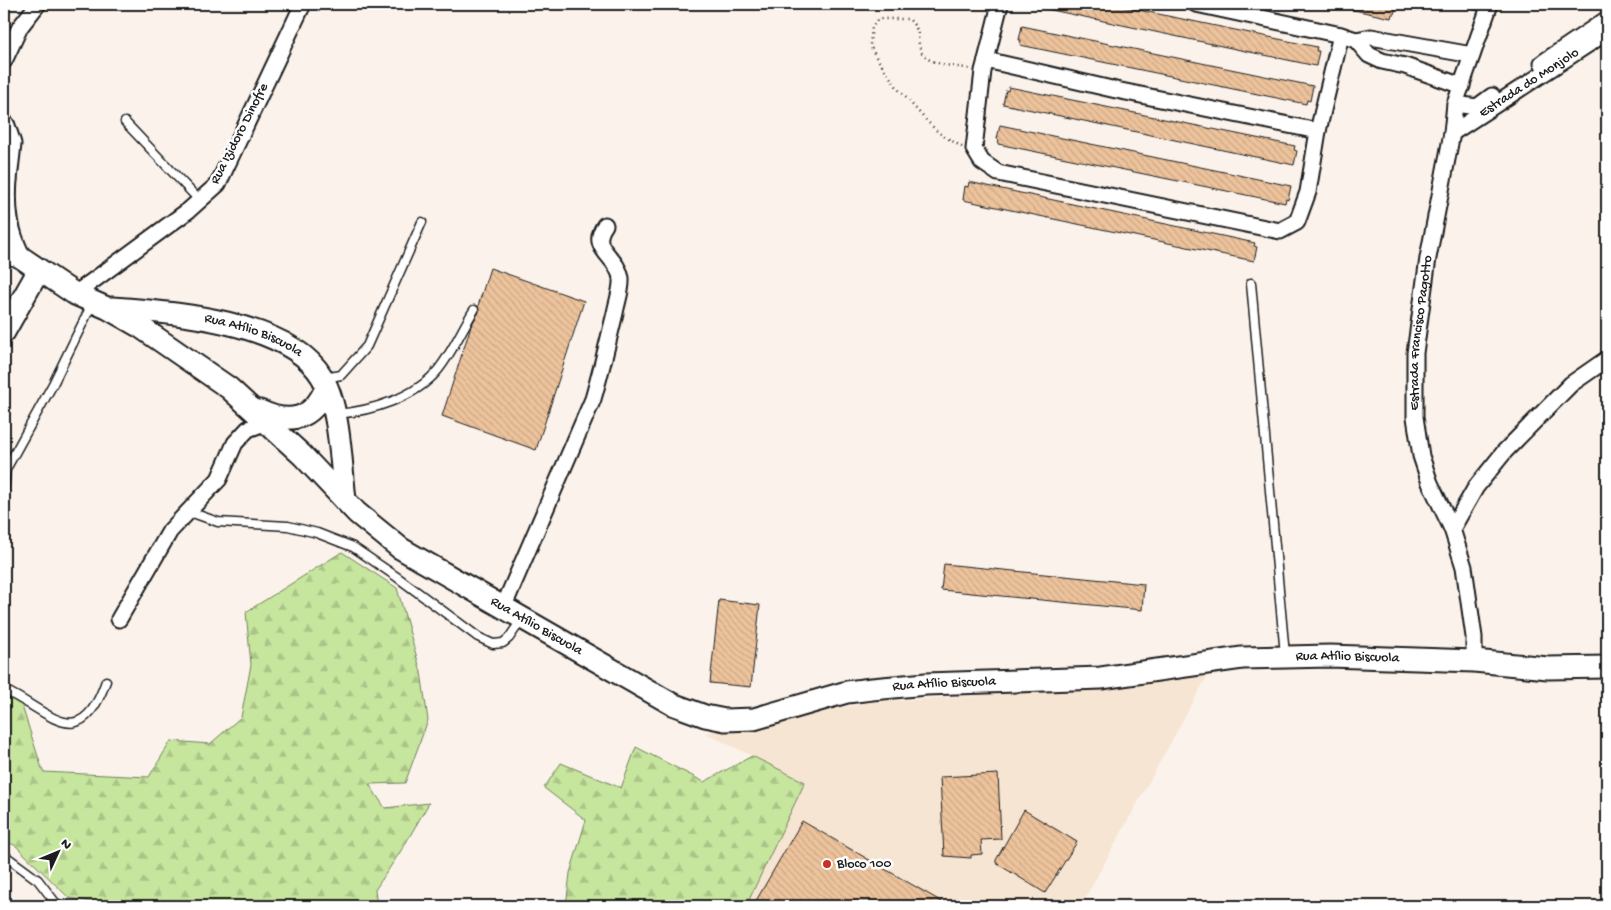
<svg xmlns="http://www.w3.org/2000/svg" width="1611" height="910" viewBox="0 0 1611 910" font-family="'Gochi Hand',sans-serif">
<defs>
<pattern id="forest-firs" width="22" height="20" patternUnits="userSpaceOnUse" patternTransform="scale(1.25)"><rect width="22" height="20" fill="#c6e59d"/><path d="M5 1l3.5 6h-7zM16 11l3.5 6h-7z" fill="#aac487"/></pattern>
<pattern id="building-back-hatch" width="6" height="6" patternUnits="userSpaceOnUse" patternTransform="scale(1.25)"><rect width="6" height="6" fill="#edc39c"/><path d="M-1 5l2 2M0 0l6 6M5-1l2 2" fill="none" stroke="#cba786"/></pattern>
</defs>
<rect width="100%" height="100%" fill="#fbf3eb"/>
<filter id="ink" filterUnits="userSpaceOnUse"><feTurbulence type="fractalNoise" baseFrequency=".02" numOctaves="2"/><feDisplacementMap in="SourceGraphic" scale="10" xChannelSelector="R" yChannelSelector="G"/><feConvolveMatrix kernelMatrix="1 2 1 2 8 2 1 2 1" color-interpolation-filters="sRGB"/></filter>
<g filter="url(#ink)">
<path fill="#f7e5d3" d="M 1209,673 L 1081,906 L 746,906 L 805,782 L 705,733 L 872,702 L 1086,689 Z"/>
<path fill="url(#forest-firs)" stroke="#71805c" d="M 342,552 L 397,588 L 421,672 L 428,720 L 405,783 L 369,784 L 385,808 L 429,803 L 404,846 L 375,890 L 377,906 L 116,906 L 69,898 L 16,846 L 4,840 L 4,696 L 21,703 L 43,772 L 149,777 L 171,741 L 210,744 L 241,717 L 251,665 L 246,612 Z
M 636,747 L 704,782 L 752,756 L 805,782 L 746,906 L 566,906 L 570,873 L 586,820 L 544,788 L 561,763 L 621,788 Z"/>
<path fill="url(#building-back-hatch)" stroke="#1c1c1c" d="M 1042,4 L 1110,4 L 1317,47 L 1316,51 L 1319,51 L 1316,66 L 1042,8 Z
M 1345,4 L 1397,4 L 1394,14 L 1392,14 L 1391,18 L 1345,8 Z
M 1022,26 L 1313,86 L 1310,101 L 1307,100 L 1306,104 L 1301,103 L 1020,45 L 1021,40 L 1019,40 Z
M 1009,87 L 1295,146 L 1294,150 L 1297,151 L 1294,165 L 1003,104 L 1006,90 L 1008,91 Z
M 1000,125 L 1291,186 L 1288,200 L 1286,199 L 1285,203 L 998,144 L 999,140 L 997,139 Z
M 969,182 L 1255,243 L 1254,246 L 1257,247 L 1254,261 L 963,200 L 965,186 L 968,187 Z
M 490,268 L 584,301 L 536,450 L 442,416 L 471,326 L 479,312 L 478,306 Z
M 944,564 L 1144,584 L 1142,610 L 941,590 Z
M 719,600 L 760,605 L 751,687 L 710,683 Z
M 998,774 L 1001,839 L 981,840 L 982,854 L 971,855 L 971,858 L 944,856 L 940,777 Z
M 1024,810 L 1077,842 L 1045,893 L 996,863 L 996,860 Z
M 802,821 L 949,906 L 753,906 Z"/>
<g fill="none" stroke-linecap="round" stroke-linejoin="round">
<defs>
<path id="lane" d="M 1471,4 L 1488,8
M 125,122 L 200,201
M 1251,283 L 1285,655
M 325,378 L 341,375 L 367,346 L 422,222
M 337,414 C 371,411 415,398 438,370 C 452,353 462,329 474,310
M 4,490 L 6,469 L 53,384 L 92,304
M 187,511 L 218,522 L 288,526 L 317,533 L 353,547 L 397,577 L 478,637 L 493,644 L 503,643 L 509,638 L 522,619
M 4,690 C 50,711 80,756 106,681
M 4,855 L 38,880 L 58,906"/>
<g id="street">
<path d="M 1000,4 L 986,60 L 1116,90 L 1318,131 L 1341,35"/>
<path d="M 1196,4 L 1341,35 L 1356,40 L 1369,55 L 1382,61 L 1405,66 L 1462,86"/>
<path d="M 1356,40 L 1371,37 L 1472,55"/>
<path d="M 986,60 L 983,71 L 974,149 L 982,162 L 998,173 L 1280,231 L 1297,222 L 1308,192 L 1318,131"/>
<path d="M 4,61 L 20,27 L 38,4"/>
<path d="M 1542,63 L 1607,19"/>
<path d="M 1455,104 L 1477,107 L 1492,96"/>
<path id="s1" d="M 1452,133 L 1607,32"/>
<path d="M 75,294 L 189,210 L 218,184 L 303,4"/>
<path d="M 1452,529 L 1476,487 L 1505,451 L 1571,384 L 1607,359"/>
<path d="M 503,608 L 593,399 C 601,371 608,342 615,313 C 617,302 622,289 621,278 C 617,255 588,249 605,225"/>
<path d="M 119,619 L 170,531 L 219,479 L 235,443 L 248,429 L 267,422"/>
<path id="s2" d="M 1474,661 L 1474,637 L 1464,567 L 1452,529 L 1430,483 L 1421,456 L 1415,417 L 1415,353 L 1428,258 L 1452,133 L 1455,104 L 1490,4"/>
</g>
<g id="secondary">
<path d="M 4,126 L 10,144 L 6,179 L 4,184"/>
<path d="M 6,179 C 4,208 6,230 19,256"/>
<path id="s3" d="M 4,252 L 19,256 L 75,294 L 107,308 L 142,328 L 229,388 L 302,455 L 357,513 L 400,548 L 672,704 L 705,716 L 725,720 L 754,719 L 847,692 L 872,689 L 926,684 L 1101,678 L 1242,658 L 1330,656 L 1474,661 L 1548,668 L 1607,667"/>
<path id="s4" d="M 112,308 C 171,312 289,321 322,377 C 340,407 341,465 345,500"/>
<path d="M 4,332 L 39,270"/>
<path d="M 260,411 C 290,425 312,420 326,388"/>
</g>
</defs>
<use href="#lane" stroke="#1c1c1c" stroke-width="11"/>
<use href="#street" stroke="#1c1c1c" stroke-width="19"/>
<use href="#secondary" stroke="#1c1c1c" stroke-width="25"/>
<path stroke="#1c1c1c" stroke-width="2.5" stroke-dasharray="1 4" stroke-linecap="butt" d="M 962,147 L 939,133 L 925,119 L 899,90 L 876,57 L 870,45 L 872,27 L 878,19 L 909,19 C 923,34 915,35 921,51 C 927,66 958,66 971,69"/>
<use href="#lane" stroke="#fff" stroke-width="8"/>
<use href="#street" stroke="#fff" stroke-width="15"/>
<use href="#secondary" stroke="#fff" stroke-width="21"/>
</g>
</g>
<circle fill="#c8321e" stroke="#fff" stroke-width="2" cx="827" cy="864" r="5"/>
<g text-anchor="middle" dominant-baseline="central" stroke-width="5" stroke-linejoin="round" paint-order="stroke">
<g font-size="14" fill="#1c1c1c" stroke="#fff">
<text stroke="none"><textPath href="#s1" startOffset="92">Estrada do Monjolo</textPath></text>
<text transform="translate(240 134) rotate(-63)">Rua Izidoro Dinofre</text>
<text stroke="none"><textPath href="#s2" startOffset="338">Estrada Francisco Pagotto</textPath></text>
<text stroke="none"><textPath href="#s4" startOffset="145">Rua Atílio Biscuola</textPath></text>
<text stroke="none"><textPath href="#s3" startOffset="656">Rua Atílio Biscuola</textPath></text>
<text stroke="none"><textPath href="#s3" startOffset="1496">Rua Atílio Biscuola</textPath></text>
<text stroke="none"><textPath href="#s3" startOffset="1091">Rua Atílio Biscuola</textPath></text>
</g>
<g font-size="14" fill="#1c1c1c" stroke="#fff" text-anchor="start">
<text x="837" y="864">Bloco 100</text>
</g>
</g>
<rect width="1611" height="910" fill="none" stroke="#fff" stroke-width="20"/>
<rect x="10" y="10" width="1591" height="890" fill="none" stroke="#1c1c1c" stroke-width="2" filter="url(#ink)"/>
<g transform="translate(58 852) rotate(46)" stroke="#ffffff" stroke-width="4" paint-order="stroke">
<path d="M0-4L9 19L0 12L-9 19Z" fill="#1c1c1c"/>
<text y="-8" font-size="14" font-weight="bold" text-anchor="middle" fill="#1c1c1c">N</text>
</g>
</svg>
